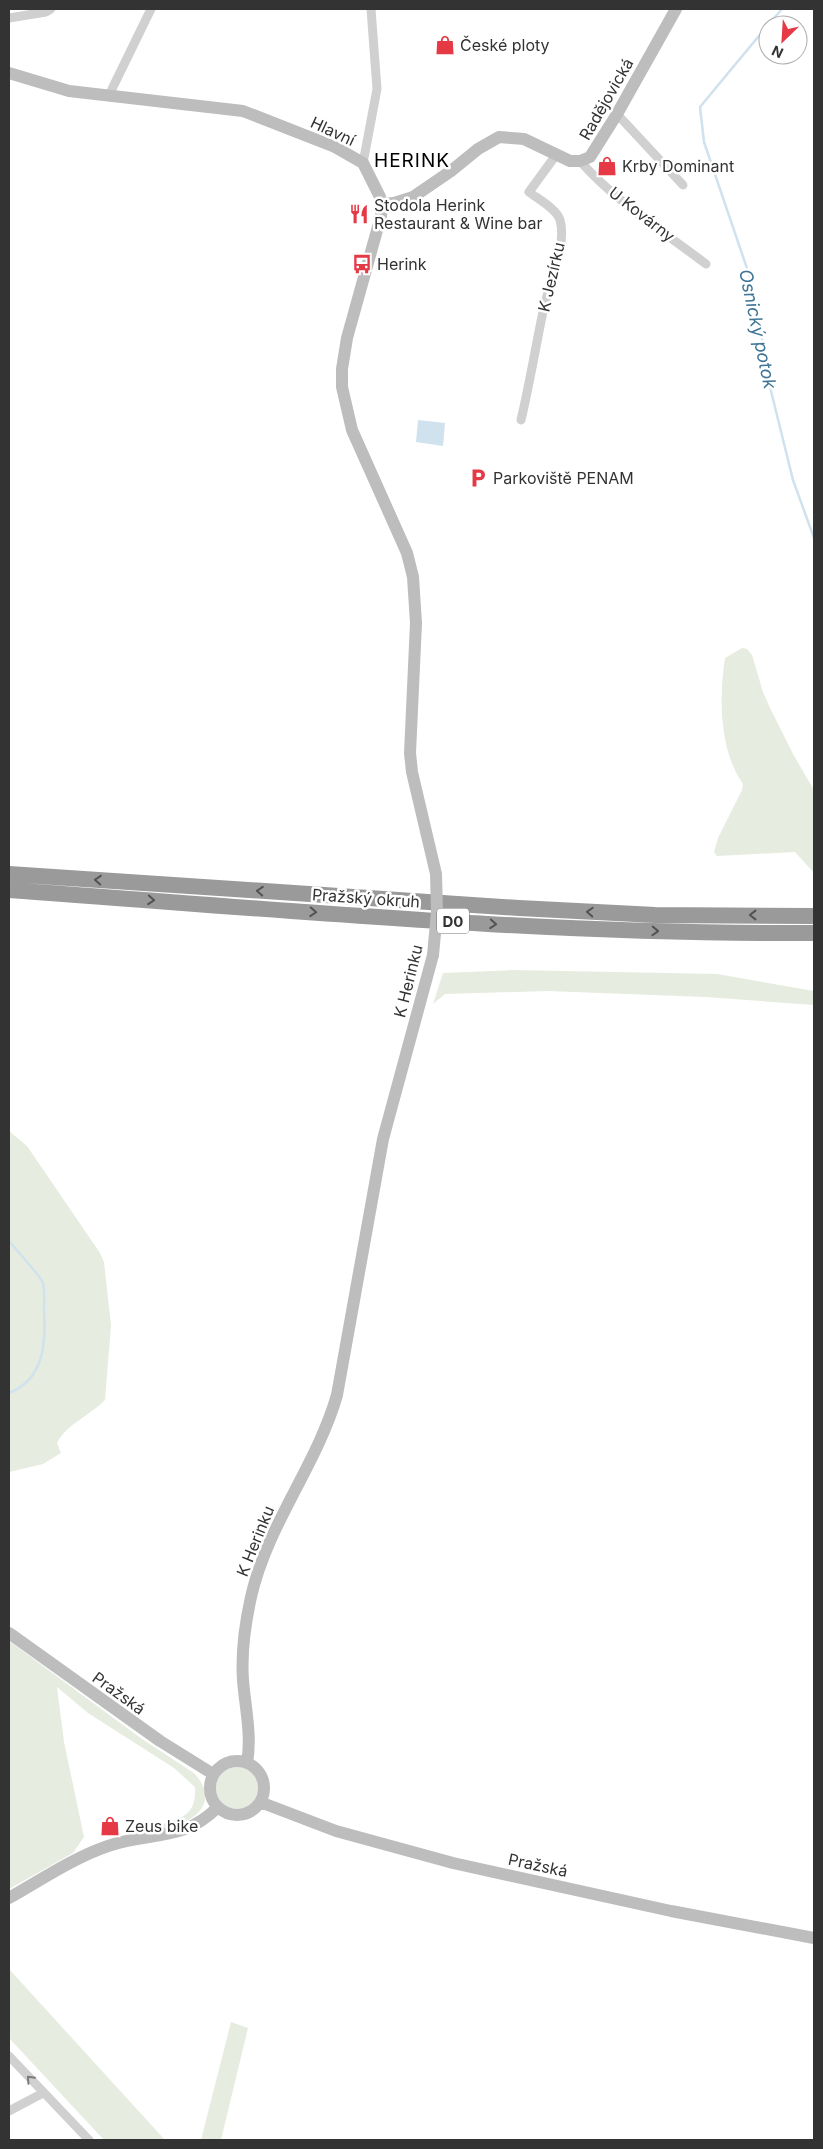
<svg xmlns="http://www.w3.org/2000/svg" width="823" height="2149" viewBox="0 0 823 2149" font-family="Inter,sans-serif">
<rect width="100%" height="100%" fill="#fff"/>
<path fill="#e6ecdf" d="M 742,648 L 747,649 L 752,655 L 763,692 L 770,708 L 793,754 L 814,790 L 814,873 L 795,852 L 717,856 L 714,852 L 718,838 L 742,790 L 743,784 C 719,750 719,697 725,658 Z
M 513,970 L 717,974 L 814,991 L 814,1005 L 706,997 L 548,991 L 445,994 L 433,1004 L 443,973 Z
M 9,1131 L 27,1146 L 100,1253 L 104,1262 L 111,1325 L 105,1400 C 89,1416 67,1424 57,1443 L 61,1453 L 43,1464 L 9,1472 Z
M 9,1641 L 142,1739 L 194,1773 C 224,1806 188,1825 159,1830 L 153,1827 C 178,1819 197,1818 195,1787 L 174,1768 L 88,1713 L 57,1687 L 64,1742 L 84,1837 L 73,1853 L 9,1889 Z
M216 1788a21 21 0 1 1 42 0a21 21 0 1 1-42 0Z
M 9,1969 L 165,2140 L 104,2140 L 9,2038 Z
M 231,2022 L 248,2028 L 221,2140 L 201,2140 Z"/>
<path fill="#cfe2ee" d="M 418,420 L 445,423 L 443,446 L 416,442 Z"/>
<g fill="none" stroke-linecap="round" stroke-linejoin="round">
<path stroke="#cfe2ee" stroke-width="2.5" d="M 768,25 L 700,107 L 704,142 L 753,286 L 771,391 L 793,480 L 814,538
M 768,25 L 782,9
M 9,1241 C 15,1249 41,1276 43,1283 C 45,1291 44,1302 44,1311 C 46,1344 44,1379 9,1393"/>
<path stroke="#d0d0d0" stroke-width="9" d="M 9,18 L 46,12 L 51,9
M 111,97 L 112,89 L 151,9
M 617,114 L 683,185
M 580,161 C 614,200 665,233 706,264
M 363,163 L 377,89 L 371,9
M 521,420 C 530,382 536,344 544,307 C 550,282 567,245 560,220 C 557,209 538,199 529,192 L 556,155
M 9,2056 L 89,2140
M 9,2111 L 43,2093"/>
<path stroke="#bdbdbd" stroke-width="12" d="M 9,73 L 69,91 L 243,111 L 335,147 L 363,163 L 380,197 L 382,204 L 381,216 L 347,338 L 342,369 L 342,387 L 352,430 L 407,553 L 413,577 L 416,623 L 410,753 L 412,772 L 436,874
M 382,204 L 394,203 L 413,197 L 451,171 L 478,149 L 499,137 L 524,139 L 570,161 L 580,161 L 590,157 L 617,114 L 676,9
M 9,1633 L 160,1741 L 213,1774
M210 1788a27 27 0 1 1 54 0a27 27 0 1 1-54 0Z
M 247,1763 C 252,1735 245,1707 243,1680 C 241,1652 245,1624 251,1597 C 267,1525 317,1465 337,1395 L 383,1139 L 433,955
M 260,1802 L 336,1831 L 453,1863 L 671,1911 L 814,1938
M 9,1898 C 41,1880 73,1858 108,1846 C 150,1831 182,1843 218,1807"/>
<path stroke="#9a9a9a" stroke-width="16" d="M 9,874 L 519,908 L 655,915 L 814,916
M 9,890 C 277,909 545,935 814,933"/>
<path stroke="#bdbdbd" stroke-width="12" d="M 433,955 L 437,912 L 436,874"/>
</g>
<defs><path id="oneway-chevron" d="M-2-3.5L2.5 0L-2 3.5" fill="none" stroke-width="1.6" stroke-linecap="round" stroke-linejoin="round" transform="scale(1.25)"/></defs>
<g stroke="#525252">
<use href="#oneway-chevron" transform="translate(98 880) rotate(-176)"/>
<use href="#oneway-chevron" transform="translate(260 891) rotate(-176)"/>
<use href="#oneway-chevron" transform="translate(151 900) rotate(4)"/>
<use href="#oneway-chevron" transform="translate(313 912) rotate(4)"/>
<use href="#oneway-chevron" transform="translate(590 912) rotate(-177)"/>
<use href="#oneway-chevron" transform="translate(753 915) rotate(-180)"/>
<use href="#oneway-chevron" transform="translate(493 924) rotate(4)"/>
<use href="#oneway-chevron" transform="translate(655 931) rotate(2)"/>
</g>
<use stroke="#7a7a7a" href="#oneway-chevron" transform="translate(30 2079) rotate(-133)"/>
<defs>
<symbol id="shop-bare" viewBox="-9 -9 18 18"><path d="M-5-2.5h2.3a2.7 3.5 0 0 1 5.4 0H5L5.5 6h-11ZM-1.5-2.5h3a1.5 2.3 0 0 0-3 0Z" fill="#e63946" stroke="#fff" stroke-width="2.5" paint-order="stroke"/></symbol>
<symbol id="restaurant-bare" viewBox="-9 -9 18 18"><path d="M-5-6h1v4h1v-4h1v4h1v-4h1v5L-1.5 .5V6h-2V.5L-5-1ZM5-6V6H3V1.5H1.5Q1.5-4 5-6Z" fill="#e63946" stroke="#fff" stroke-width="2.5" paint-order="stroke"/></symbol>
<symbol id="bus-bare" viewBox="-9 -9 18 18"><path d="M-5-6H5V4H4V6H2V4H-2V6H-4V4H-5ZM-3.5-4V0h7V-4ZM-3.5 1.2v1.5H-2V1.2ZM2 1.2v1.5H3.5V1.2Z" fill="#e63946" stroke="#fff" stroke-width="2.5" paint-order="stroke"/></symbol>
<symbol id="parking-bare" viewBox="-9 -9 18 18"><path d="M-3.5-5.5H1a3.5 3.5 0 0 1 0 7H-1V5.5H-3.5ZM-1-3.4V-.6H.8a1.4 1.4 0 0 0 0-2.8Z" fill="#e63946" stroke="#fff" stroke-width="2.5" paint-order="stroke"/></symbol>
</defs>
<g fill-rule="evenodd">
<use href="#shop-bare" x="431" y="31" width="28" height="28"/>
<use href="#shop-bare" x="593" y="152" width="28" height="28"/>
<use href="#restaurant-bare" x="345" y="200" width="28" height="28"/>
<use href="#bus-bare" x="348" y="250" width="28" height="28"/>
<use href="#parking-bare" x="464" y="464" width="28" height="28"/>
<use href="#shop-bare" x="96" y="1812" width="28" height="28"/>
</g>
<g text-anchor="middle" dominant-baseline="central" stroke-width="5" stroke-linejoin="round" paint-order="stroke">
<rect fill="#fff" stroke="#707070" stroke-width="1" x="437" y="908.5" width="32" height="25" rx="4"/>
<g font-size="15" font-weight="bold" fill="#333">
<text x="453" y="921">D0</text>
</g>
<g font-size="16" fill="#333" stroke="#fff" text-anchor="start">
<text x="460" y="45">České ploty</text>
<text x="622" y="166">Krby Dominant</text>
<text x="374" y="205">Stodola Herink<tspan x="374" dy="18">Restaurant &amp; Wine bar</tspan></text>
<text x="377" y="264">Herink</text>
<text x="493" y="478">Parkoviště PENAM</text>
<text x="125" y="1826">Zeus bike</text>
</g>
<g font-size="16" fill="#333" stroke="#fff">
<text transform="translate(606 99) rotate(-60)">Radějovická</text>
<text transform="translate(333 131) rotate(25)">Hlavní</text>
<text transform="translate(642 214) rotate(38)">U Kovárny</text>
<text transform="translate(551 277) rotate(-77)">K Jezírku</text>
<text transform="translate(366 898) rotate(4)">Pražský okruh</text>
<text transform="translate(408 981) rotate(-76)">K Herinku</text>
<text transform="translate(255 1541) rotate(-68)">K Herinku</text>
<text transform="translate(119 1693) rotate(36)">Pražská</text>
<text transform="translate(538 1865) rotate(12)">Pražská</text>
</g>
<g font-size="18" font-style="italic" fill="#3f7597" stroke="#fff">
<text transform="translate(758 329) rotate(78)">Osnický potok</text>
</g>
<g font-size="19" letter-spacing="1" fill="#000" stroke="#fff">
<text x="412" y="160">HERINK</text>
</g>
</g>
<rect width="823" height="2149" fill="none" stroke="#333333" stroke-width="20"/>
<g transform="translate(783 40) rotate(205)"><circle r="24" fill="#ffffff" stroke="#adadad"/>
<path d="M0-4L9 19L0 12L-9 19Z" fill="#e63946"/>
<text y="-8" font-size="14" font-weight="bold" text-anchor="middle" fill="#333333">N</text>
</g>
</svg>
